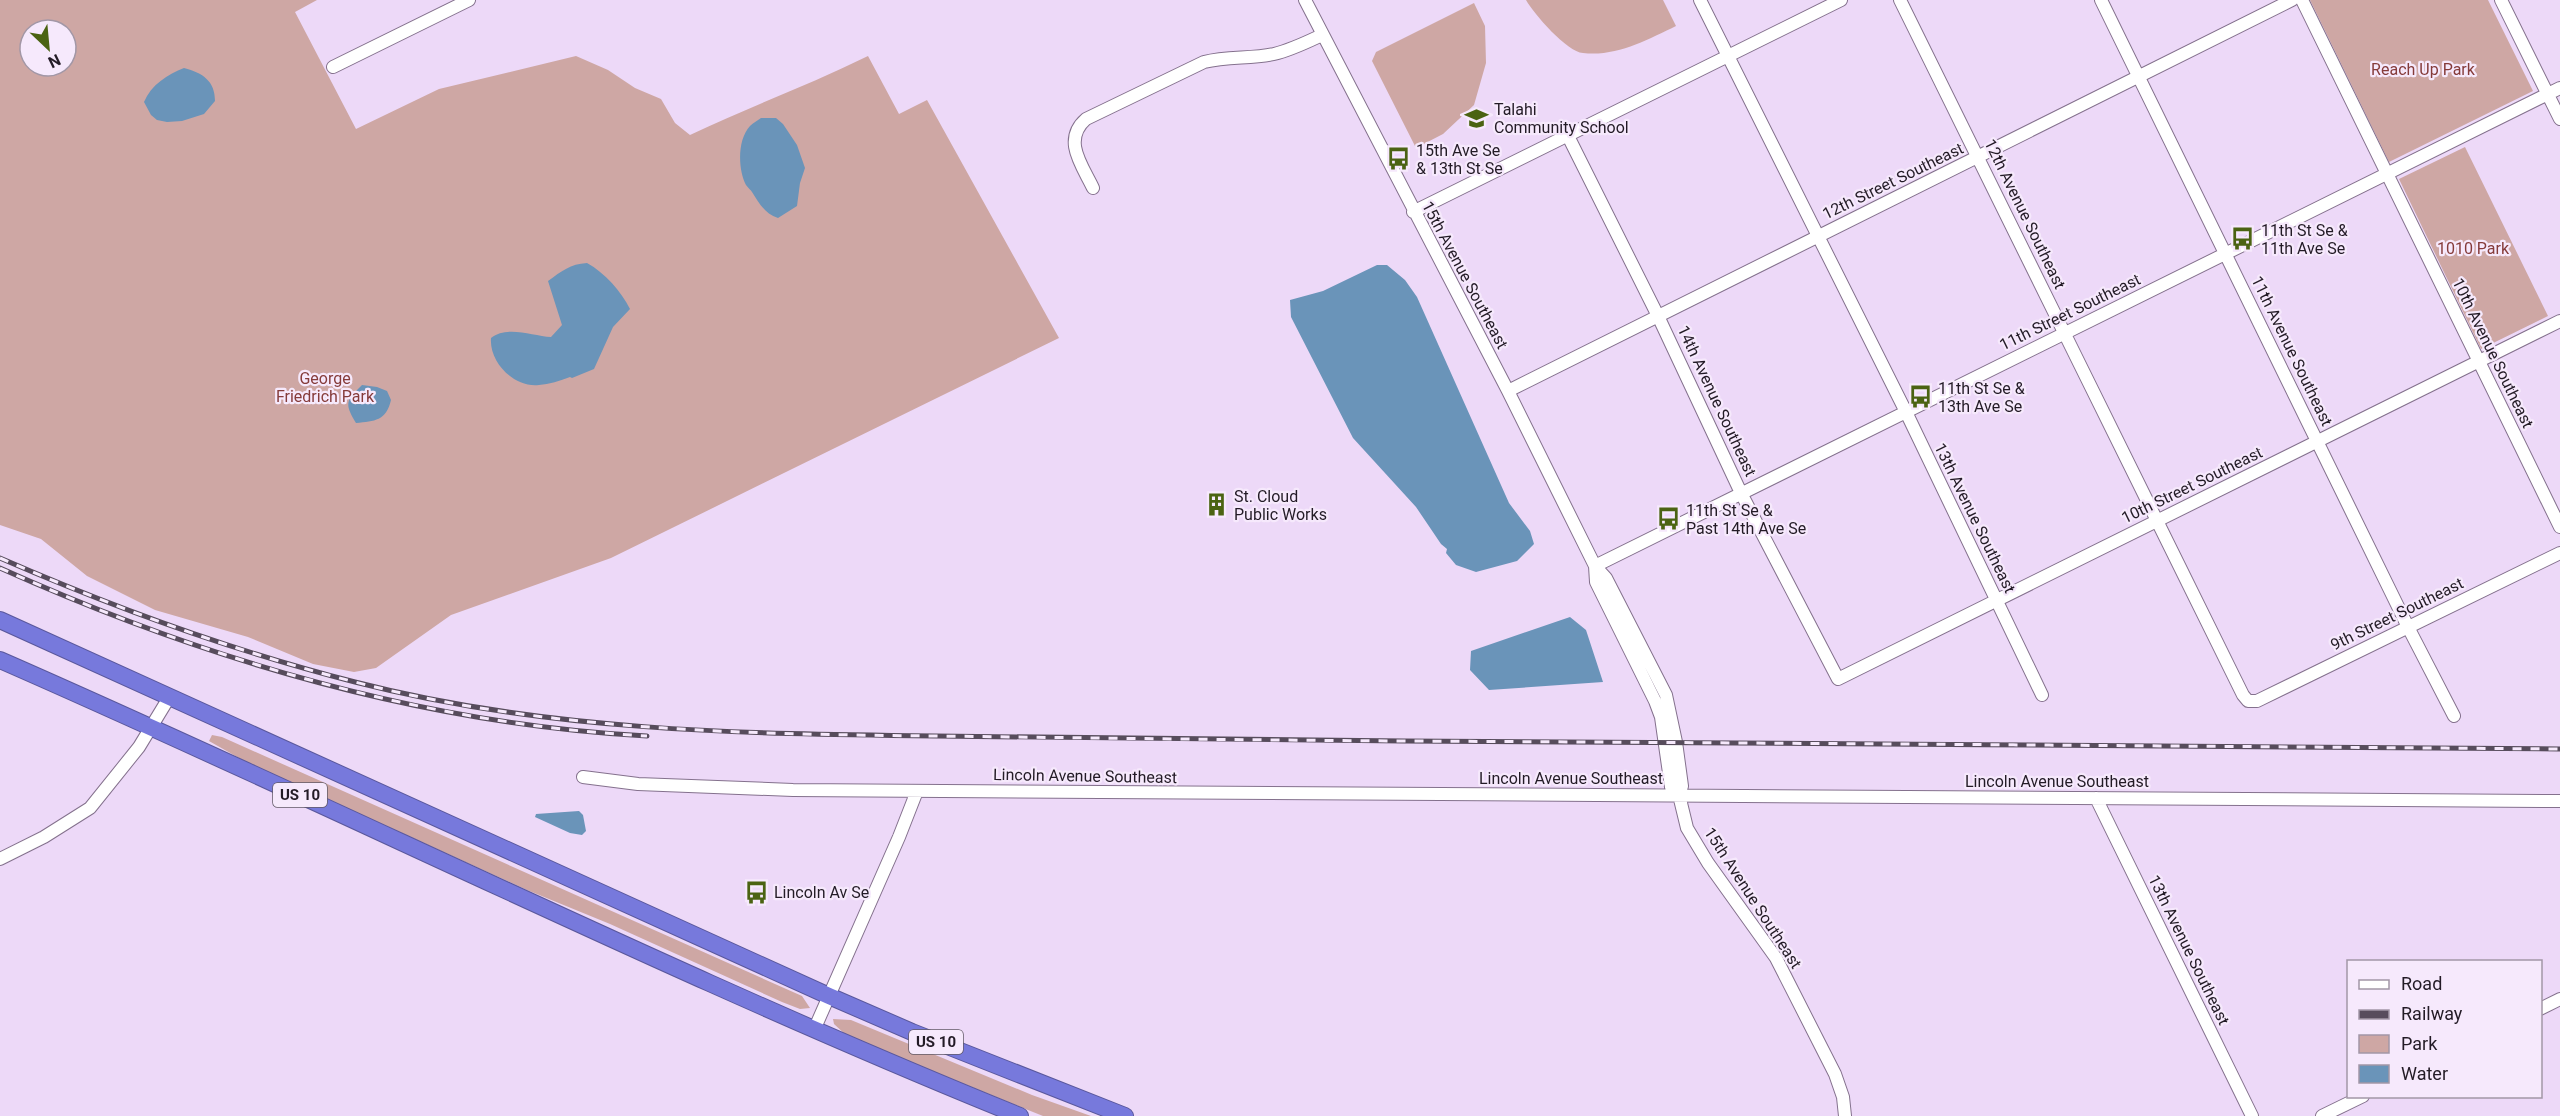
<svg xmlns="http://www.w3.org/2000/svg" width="2560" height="1116" viewBox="0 0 2560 1116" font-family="Roboto,sans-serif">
<rect width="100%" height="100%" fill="#edd9f8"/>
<path fill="#cea7a4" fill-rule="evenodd" d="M 0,0 L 317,0 L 295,12 L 356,129 L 439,89 L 576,56 L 608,70 L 635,88 L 661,99 L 675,123 L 690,135 C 749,107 809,85 868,56 L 899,114 L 927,100 L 1059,338 L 611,558 L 451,615 L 376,668 L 354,672 L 313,664 L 248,637 L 155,610 L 87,576 L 41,539 L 0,525 ZM 30,30 L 66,30 L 66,66 L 30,66 Z
M 1526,0 L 1663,0 L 1676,26 C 1647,40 1616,57 1583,53 C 1567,52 1534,14 1526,0 Z
M 2310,0 L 2488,0 L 2533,91 L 2389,162 Z
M 1474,3 L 1485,26 L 1486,63 L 1474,105 L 1443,134 L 1416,148 L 1372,61 L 1376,52 Z
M 2465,147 L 2548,316 L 2481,349 L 2399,179 Z
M 212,735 L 222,737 L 802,996 L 810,1008 L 800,1009 L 782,1002 L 610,924 L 527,890 L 246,762 L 209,741 Z
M 833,1019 L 851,1020 L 1032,1095 L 1091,1116 L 1043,1116 L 1028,1110 L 847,1036 L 834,1024 Z"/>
<path fill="#6a94b9" d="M 184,68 C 203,73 215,81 215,101 L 204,114 L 182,121 L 167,122 L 157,120 L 151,115 L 144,102 C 151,85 168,74 184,68 Z
M 761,118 L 776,118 L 783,124 L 797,145 L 805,168 L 800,183 L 797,206 L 778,218 C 765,214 759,203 752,192 C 751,190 748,188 746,185 C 738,170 737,140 750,126 C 753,123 758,120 761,118 Z
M 587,263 C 605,273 621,291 630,309 L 613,327 L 594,369 L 572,378 L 570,377 C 560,381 549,384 539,385 C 514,388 489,362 491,338 C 507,325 533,336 551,337 L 562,325 L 548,281 C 562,271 570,264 587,263 Z
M 1377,265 L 1387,265 L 1405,280 L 1417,297 L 1509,503 L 1530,531 L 1534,544 L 1517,561 L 1476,572 L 1456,565 L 1446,553 L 1447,549 L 1441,544 L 1416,507 L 1353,438 L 1291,317 L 1290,300 L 1323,291 Z
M 362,385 L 377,387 L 387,391 L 391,400 C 386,421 375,421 356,423 C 344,403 346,401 362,385 Z
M 1570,617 L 1586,630 L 1603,682 L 1489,690 L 1470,670 L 1471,651 Z
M 579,811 L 583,815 L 586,831 L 582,835 L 570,833 L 535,817 L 536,814 Z"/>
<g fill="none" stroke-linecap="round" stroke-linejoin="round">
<defs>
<path id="minor" d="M 1305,0 L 1508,391 L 1595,566 L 1606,578 L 1666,695 L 1676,742 L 1682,786 L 1679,795 L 1687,828 L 1708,863 L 1776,958 L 1835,1074 L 1843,1097 L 1845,1116
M 1700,0 L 1906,412 L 2042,695
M 1900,0 C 2016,231 2127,464 2243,695 L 2248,701 L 2257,701 L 2560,553
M 2101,0 L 2408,627 L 2454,716
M 2302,0 L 2560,527
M 2501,0 L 2560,119
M 333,67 L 469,0
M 1568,136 L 1658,316 L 1741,493 L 1838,679 L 2560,321
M 1093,188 C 1082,165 1062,140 1086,119 L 1204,62 C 1228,56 1251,59 1274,54 C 1291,50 1307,42 1322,35
M 1413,212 L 1841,0
M 1508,391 L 2292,0
M 1595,566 L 2560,88
M 1595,566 L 1596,582 L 1655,701 L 1661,717 L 1671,787 L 1679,795
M 583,777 L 638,784 L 793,790 L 2560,801
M 2096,798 L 2252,1116
M 0,859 L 44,837 L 90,808 L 139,747 L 170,696
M 2540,1009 L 2560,999
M 814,1030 L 899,837 L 917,791
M 2322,1116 L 2363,1096"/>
<path id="highway" d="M 0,620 L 829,996 L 912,1032 L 1125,1116
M 0,660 C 341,809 674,976 1020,1116"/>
</defs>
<use href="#minor" stroke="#84718d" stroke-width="14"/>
<use href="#highway" stroke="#5a589c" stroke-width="18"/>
<use href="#minor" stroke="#fff" stroke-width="12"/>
<use href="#highway" stroke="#7779dc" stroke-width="16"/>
<defs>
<path id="rail" d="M 0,558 C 115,608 233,651 355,682 C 545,731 742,734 936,736 C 1092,738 1248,740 1404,741 C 1789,743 2175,746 2560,749
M 0,568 C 203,659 424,724 647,736"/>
</defs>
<use href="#rail" stroke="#574c5c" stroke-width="5"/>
<use href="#rail" stroke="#f6e9fc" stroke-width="3" stroke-dasharray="9" stroke-linecap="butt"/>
</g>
<defs>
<symbol id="school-bare" viewBox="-9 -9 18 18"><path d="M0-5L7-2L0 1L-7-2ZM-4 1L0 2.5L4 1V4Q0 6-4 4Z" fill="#4b6312" stroke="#f6e9fc" stroke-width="2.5" paint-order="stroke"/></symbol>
<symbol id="bus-bare" viewBox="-9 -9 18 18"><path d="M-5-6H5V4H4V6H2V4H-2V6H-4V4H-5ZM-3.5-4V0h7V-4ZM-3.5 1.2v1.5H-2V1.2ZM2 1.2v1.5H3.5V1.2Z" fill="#4b6312" stroke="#f6e9fc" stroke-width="2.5" paint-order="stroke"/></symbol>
<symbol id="building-bare" viewBox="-9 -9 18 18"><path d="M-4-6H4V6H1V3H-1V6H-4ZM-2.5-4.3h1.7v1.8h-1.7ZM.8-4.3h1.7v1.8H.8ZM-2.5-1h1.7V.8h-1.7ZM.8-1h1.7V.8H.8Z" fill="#4b6312" stroke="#f6e9fc" stroke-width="2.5" paint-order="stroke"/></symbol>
</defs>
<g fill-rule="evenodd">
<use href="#school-bare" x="1460" y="102" width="33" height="33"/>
<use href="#bus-bare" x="1382" y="142" width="33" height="33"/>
<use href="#bus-bare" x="2226" y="222" width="33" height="33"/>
<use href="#bus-bare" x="1904" y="380" width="33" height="33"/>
<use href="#building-bare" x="1200" y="488" width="33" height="33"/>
<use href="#bus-bare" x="1652" y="502" width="33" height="33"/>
<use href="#bus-bare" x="740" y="876" width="33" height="33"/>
</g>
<g text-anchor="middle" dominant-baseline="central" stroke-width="4.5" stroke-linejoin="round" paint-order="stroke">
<g fill="#f6e9fc" stroke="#625966" stroke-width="1.5">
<rect x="273" y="783" width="54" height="24" rx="4.5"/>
<rect x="909" y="1030" width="54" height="24" rx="4.5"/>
</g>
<g font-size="15" font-weight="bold" fill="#231b26">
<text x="300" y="795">US 10</text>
<text x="936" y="1042">US 10</text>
</g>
<g font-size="16" fill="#853b3a" stroke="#f6e9fc">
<text x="2423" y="69">Reach Up Park</text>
<text x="2473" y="248">1010 Park</text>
<text x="325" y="378">George<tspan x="325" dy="18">Friedrich Park</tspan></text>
</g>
<g font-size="16" fill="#231b26" stroke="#f6e9fc" text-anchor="start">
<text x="1494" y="109">Talahi<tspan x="1494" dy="18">Community School</tspan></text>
<text x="1416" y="150">15th Ave Se<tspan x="1416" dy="18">&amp; 13th St Se</tspan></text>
<text x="2261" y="230">11th St Se &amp;<tspan x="2261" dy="18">11th Ave Se</tspan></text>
<text x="1938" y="388">11th St Se &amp;<tspan x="1938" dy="18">13th Ave Se</tspan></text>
<text x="1234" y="496">St. Cloud<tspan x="1234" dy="18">Public Works</tspan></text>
<text x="1686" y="510">11th St Se &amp;<tspan x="1686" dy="18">Past 14th Ave Se</tspan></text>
<text x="774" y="892">Lincoln Av Se</text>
</g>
<g font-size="16" fill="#231b26" stroke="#f6e9fc">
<text transform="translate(1893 181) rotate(-26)">12th Street Southeast</text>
<text transform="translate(2025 214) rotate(64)">12th Avenue Southeast</text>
<text transform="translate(1465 275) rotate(62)">15th Avenue Southeast</text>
<text transform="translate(2070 312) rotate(-26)">11th Street Southeast</text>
<text transform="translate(2292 351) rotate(64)">11th Avenue Southeast</text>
<text transform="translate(2493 353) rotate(64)">10th Avenue Southeast</text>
<text transform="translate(1717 401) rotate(65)">14th Avenue Southeast</text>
<text transform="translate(2192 485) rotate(-26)">10th Street Southeast</text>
<text transform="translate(1975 518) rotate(64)">13th Avenue Southeast</text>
<text transform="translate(2397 614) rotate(-26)">9th Street Southeast</text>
<text transform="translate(1085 776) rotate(1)">Lincoln Avenue Southeast</text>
<text x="1571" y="778">Lincoln Avenue Southeast</text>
<text x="2057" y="781">Lincoln Avenue Southeast</text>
<text transform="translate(1753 898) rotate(57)">15th Avenue Southeast</text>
<text transform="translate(2189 950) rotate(64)">13th Avenue Southeast</text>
</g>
</g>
<rect x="2347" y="960" width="195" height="138" fill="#f6e9fc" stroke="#a297a6" stroke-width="1.5"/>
<rect x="2359" y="980" width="30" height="9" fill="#ffffff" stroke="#a297a6" stroke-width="1.5"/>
<text x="2401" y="990" font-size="18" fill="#231b26">Road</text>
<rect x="2359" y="1010" width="30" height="9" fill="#574c5c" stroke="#a297a6" stroke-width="1.5"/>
<text x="2401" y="1020" font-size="18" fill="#231b26">Railway</text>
<rect x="2359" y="1035" width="30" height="18" fill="#cea7a4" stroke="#a297a6" stroke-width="1.5"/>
<text x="2401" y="1050" font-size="18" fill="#231b26">Park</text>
<rect x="2359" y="1065" width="30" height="18" fill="#6a94b9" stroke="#a297a6" stroke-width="1.5"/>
<text x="2401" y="1080" font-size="18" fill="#231b26">Water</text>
<g transform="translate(48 48) rotate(154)"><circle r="28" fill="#f6e9fc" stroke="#a297a6" stroke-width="1.5"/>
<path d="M0-4.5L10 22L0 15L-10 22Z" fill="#4b6312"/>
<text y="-9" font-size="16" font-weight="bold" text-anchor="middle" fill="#231b26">N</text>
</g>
</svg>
